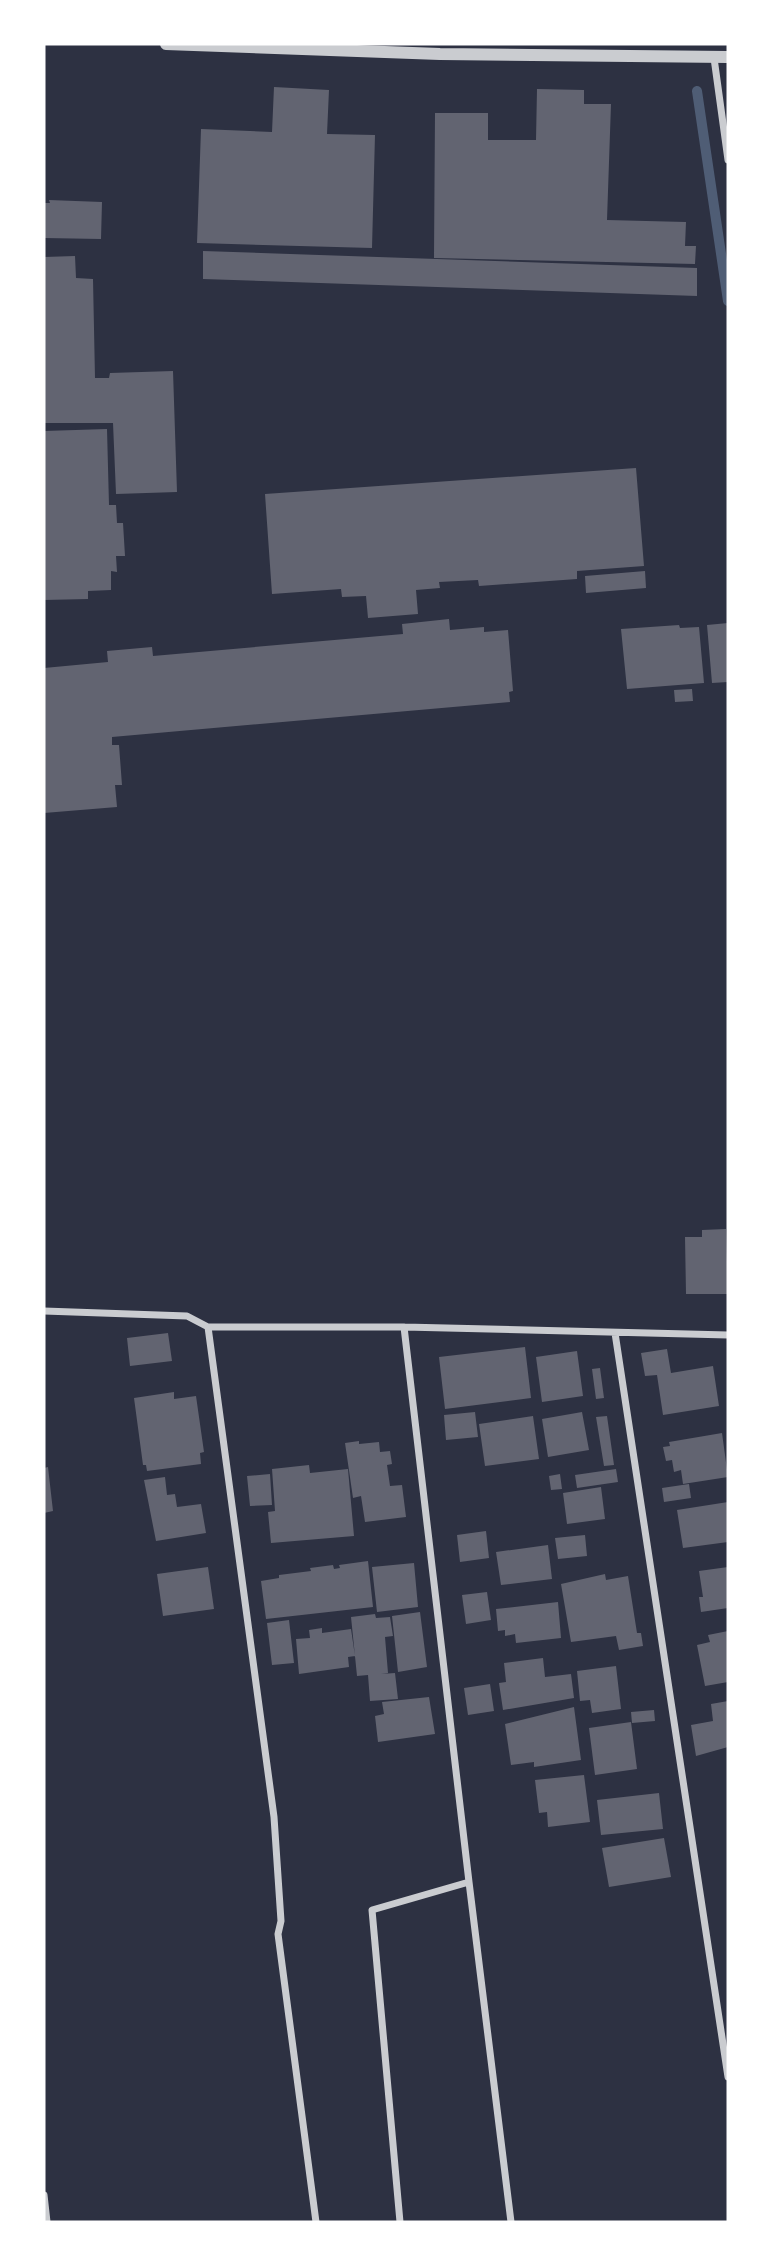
<svg xmlns="http://www.w3.org/2000/svg" width="772" height="2266" viewBox="0 0 772 2266" font-family="Literata,serif">
<rect width="100%" height="100%" fill="#2d3142"/>
<g fill="none" stroke-linecap="round" stroke-linejoin="round">
<path stroke="#4f5d75" stroke-width="10" d="M 697,91 L 728,301"/>
</g>
<path fill="#626471" d="M 274,87 L 329,90 L 327,134 L 375,135 L 372,248 L 197,243 L 201,129 L 272,132 Z
M 537,89 L 584,90 L 584,104 L 611,104 L 607,220 L 686,222 L 685,246 L 696,246 L 695,264 L 434,258 L 435,113 L 488,113 L 488,140 L 536,140 Z
M 49,200 L 102,202 L 101,239 L 44,238 L 44,203 L 50,203 Z
M 203,251 L 697,268 L 697,296 L 203,279 Z
M 75,256 L 76,278 L 93,279 L 95,378 L 109,378 L 110,373 L 173,371 L 177,492 L 116,494 L 113,423 L 44,423 L 44,257 Z
M 107,429 L 109,505 L 116,505 L 117,523 L 123,523 L 125,556 L 116,556 L 117,572 L 111,571 L 111,590 L 88,591 L 88,599 L 44,600 L 44,431 Z
M 636,468 L 644,566 L 577,571 L 577,579 L 479,586 L 478,580 L 439,582 L 440,588 L 416,590 L 418,614 L 368,618 L 366,596 L 342,597 L 341,589 L 272,594 L 265,494 Z
M 645,571 L 646,588 L 586,593 L 585,576 Z
M 449,619 L 450,630 L 484,627 L 484,632 L 508,630 L 513,691 L 509,692 L 510,702 L 112,737 L 112,745 L 119,745 L 122,785 L 115,785 L 117,807 L 44,813 L 44,668 L 108,662 L 107,651 L 152,647 L 153,656 L 403,634 L 402,624 Z
M 728,623 L 728,682 L 712,683 L 707,625 Z
M 679,625 L 680,628 L 699,627 L 704,683 L 627,689 L 621,629 Z
M 692,689 L 693,701 L 675,702 L 674,690 Z
M 726,1229 L 728,1294 L 686,1294 L 685,1237 L 702,1237 L 702,1230 Z
M 168,1333 L 172,1361 L 130,1366 L 127,1338 Z
M 525,1347 L 531,1398 L 445,1409 L 439,1357 Z
M 667,1349 L 671,1373 L 713,1366 L 719,1406 L 663,1415 L 657,1375 L 645,1376 L 641,1353 Z
M 577,1351 L 583,1396 L 542,1402 L 536,1357 Z
M 600,1368 L 604,1398 L 596,1399 L 592,1369 Z
M 174,1392 L 174,1399 L 196,1396 L 204,1452 L 200,1453 L 201,1464 L 147,1471 L 146,1465 L 143,1465 L 134,1398 Z
M 475,1412 L 478,1437 L 446,1440 L 444,1415 Z
M 582,1412 L 589,1450 L 548,1457 L 542,1419 Z
M 533,1416 L 539,1459 L 485,1466 L 479,1424 Z
M 607,1416 L 614,1465 L 604,1466 L 596,1417 Z
M 722,1433 L 728,1477 L 683,1484 L 681,1470 L 674,1472 L 672,1460 L 666,1461 L 663,1447 L 670,1446 L 669,1442 Z
M 359,1441 L 359,1444 L 379,1442 L 380,1452 L 390,1451 L 392,1464 L 387,1465 L 390,1486 L 402,1485 L 406,1517 L 365,1522 L 361,1496 L 353,1498 L 345,1443 Z
M 309,1465 L 310,1473 L 348,1469 L 354,1536 L 271,1543 L 268,1512 L 275,1511 L 272,1469 Z
M 48,1467 L 53,1511 L 44,1513 L 44,1468 Z
M 616,1469 L 618,1482 L 577,1488 L 575,1475 Z
M 270,1474 L 272,1505 L 250,1506 L 247,1476 Z
M 560,1474 L 562,1489 L 551,1490 L 549,1476 Z
M 165,1477 L 167,1495 L 175,1494 L 177,1507 L 201,1504 L 206,1533 L 156,1541 L 144,1480 Z
M 689,1484 L 691,1498 L 664,1502 L 662,1488 Z
M 601,1487 L 605,1519 L 567,1524 L 563,1493 Z
M 728,1502 L 728,1542 L 683,1548 L 677,1510 Z
M 486,1531 L 489,1558 L 460,1562 L 457,1535 Z
M 585,1535 L 587,1556 L 558,1559 L 555,1538 Z
M 548,1545 L 552,1579 L 501,1585 L 496,1552 Z
M 368,1561 L 373,1607 L 266,1619 L 261,1581 L 279,1578 L 279,1575 L 311,1571 L 310,1568 L 333,1565 L 334,1569 L 340,1568 L 339,1565 Z
M 414,1563 L 418,1607 L 377,1612 L 372,1567 Z
M 208,1567 L 214,1609 L 163,1616 L 157,1574 Z
M 728,1567 L 728,1608 L 701,1612 L 699,1597 L 703,1597 L 699,1571 Z
M 605,1574 L 606,1580 L 628,1576 L 637,1633 L 641,1633 L 643,1646 L 619,1650 L 616,1636 L 571,1642 L 561,1584 Z
M 487,1592 L 491,1620 L 466,1624 L 462,1595 Z
M 558,1602 L 561,1638 L 516,1643 L 515,1634 L 505,1636 L 505,1630 L 498,1631 L 496,1609 Z
M 420,1612 L 427,1667 L 398,1672 L 392,1616 Z
M 375,1614 L 376,1618 L 390,1617 L 393,1636 L 385,1637 L 388,1673 L 381,1674 L 395,1673 L 398,1699 L 370,1701 L 368,1675 L 357,1676 L 351,1617 Z
M 289,1620 L 294,1663 L 272,1665 L 267,1623 Z
M 322,1628 L 322,1633 L 351,1629 L 355,1656 L 348,1657 L 349,1667 L 299,1674 L 296,1639 L 310,1638 L 309,1630 Z
M 728,1631 L 728,1682 L 705,1686 L 697,1645 L 710,1642 L 708,1635 Z
M 543,1658 L 545,1677 L 571,1674 L 574,1698 L 503,1710 L 499,1683 L 506,1682 L 504,1663 Z
M 616,1666 L 621,1709 L 592,1713 L 590,1700 L 580,1701 L 577,1671 Z
M 490,1684 L 494,1711 L 468,1715 L 464,1688 Z
M 429,1697 L 435,1734 L 378,1742 L 375,1716 L 384,1714 L 382,1702 Z
M 728,1701 L 728,1747 L 696,1756 L 691,1725 L 713,1721 L 711,1704 Z
M 574,1707 L 581,1760 L 534,1767 L 534,1762 L 511,1765 L 505,1724 Z
M 654,1710 L 655,1721 L 632,1723 L 631,1712 Z
M 631,1722 L 637,1769 L 595,1775 L 589,1728 Z
M 584,1775 L 590,1822 L 548,1827 L 547,1812 L 539,1813 L 535,1780 Z
M 659,1793 L 663,1829 L 601,1835 L 597,1800 Z
M 664,1838 L 671,1877 L 609,1887 L 602,1848 Z"/>
<g fill="none" stroke-linecap="round" stroke-linejoin="round">
<path stroke="#caccd0" stroke-width="7" d="M 714,58 L 728,160
M 44,1311 L 187,1316 L 208,1327 L 404,1327 L 728,1335
M 208,1327 L 274,1817 L 281,1921 L 278,1934 L 316,2222
M 615,1333 L 728,2077
M 469,1882 L 511,2222
M 44,2195 L 47,2222
M 400,2222 L 372,1910 L 469,1882 L 404,1327"/>
<path stroke="#caccd0" stroke-width="12" d="M 166,44 L 440,54 L 728,57"/>
</g>
<rect width="772" height="2266" fill="none" stroke="#ffffff" stroke-width="91"/>
</svg>
